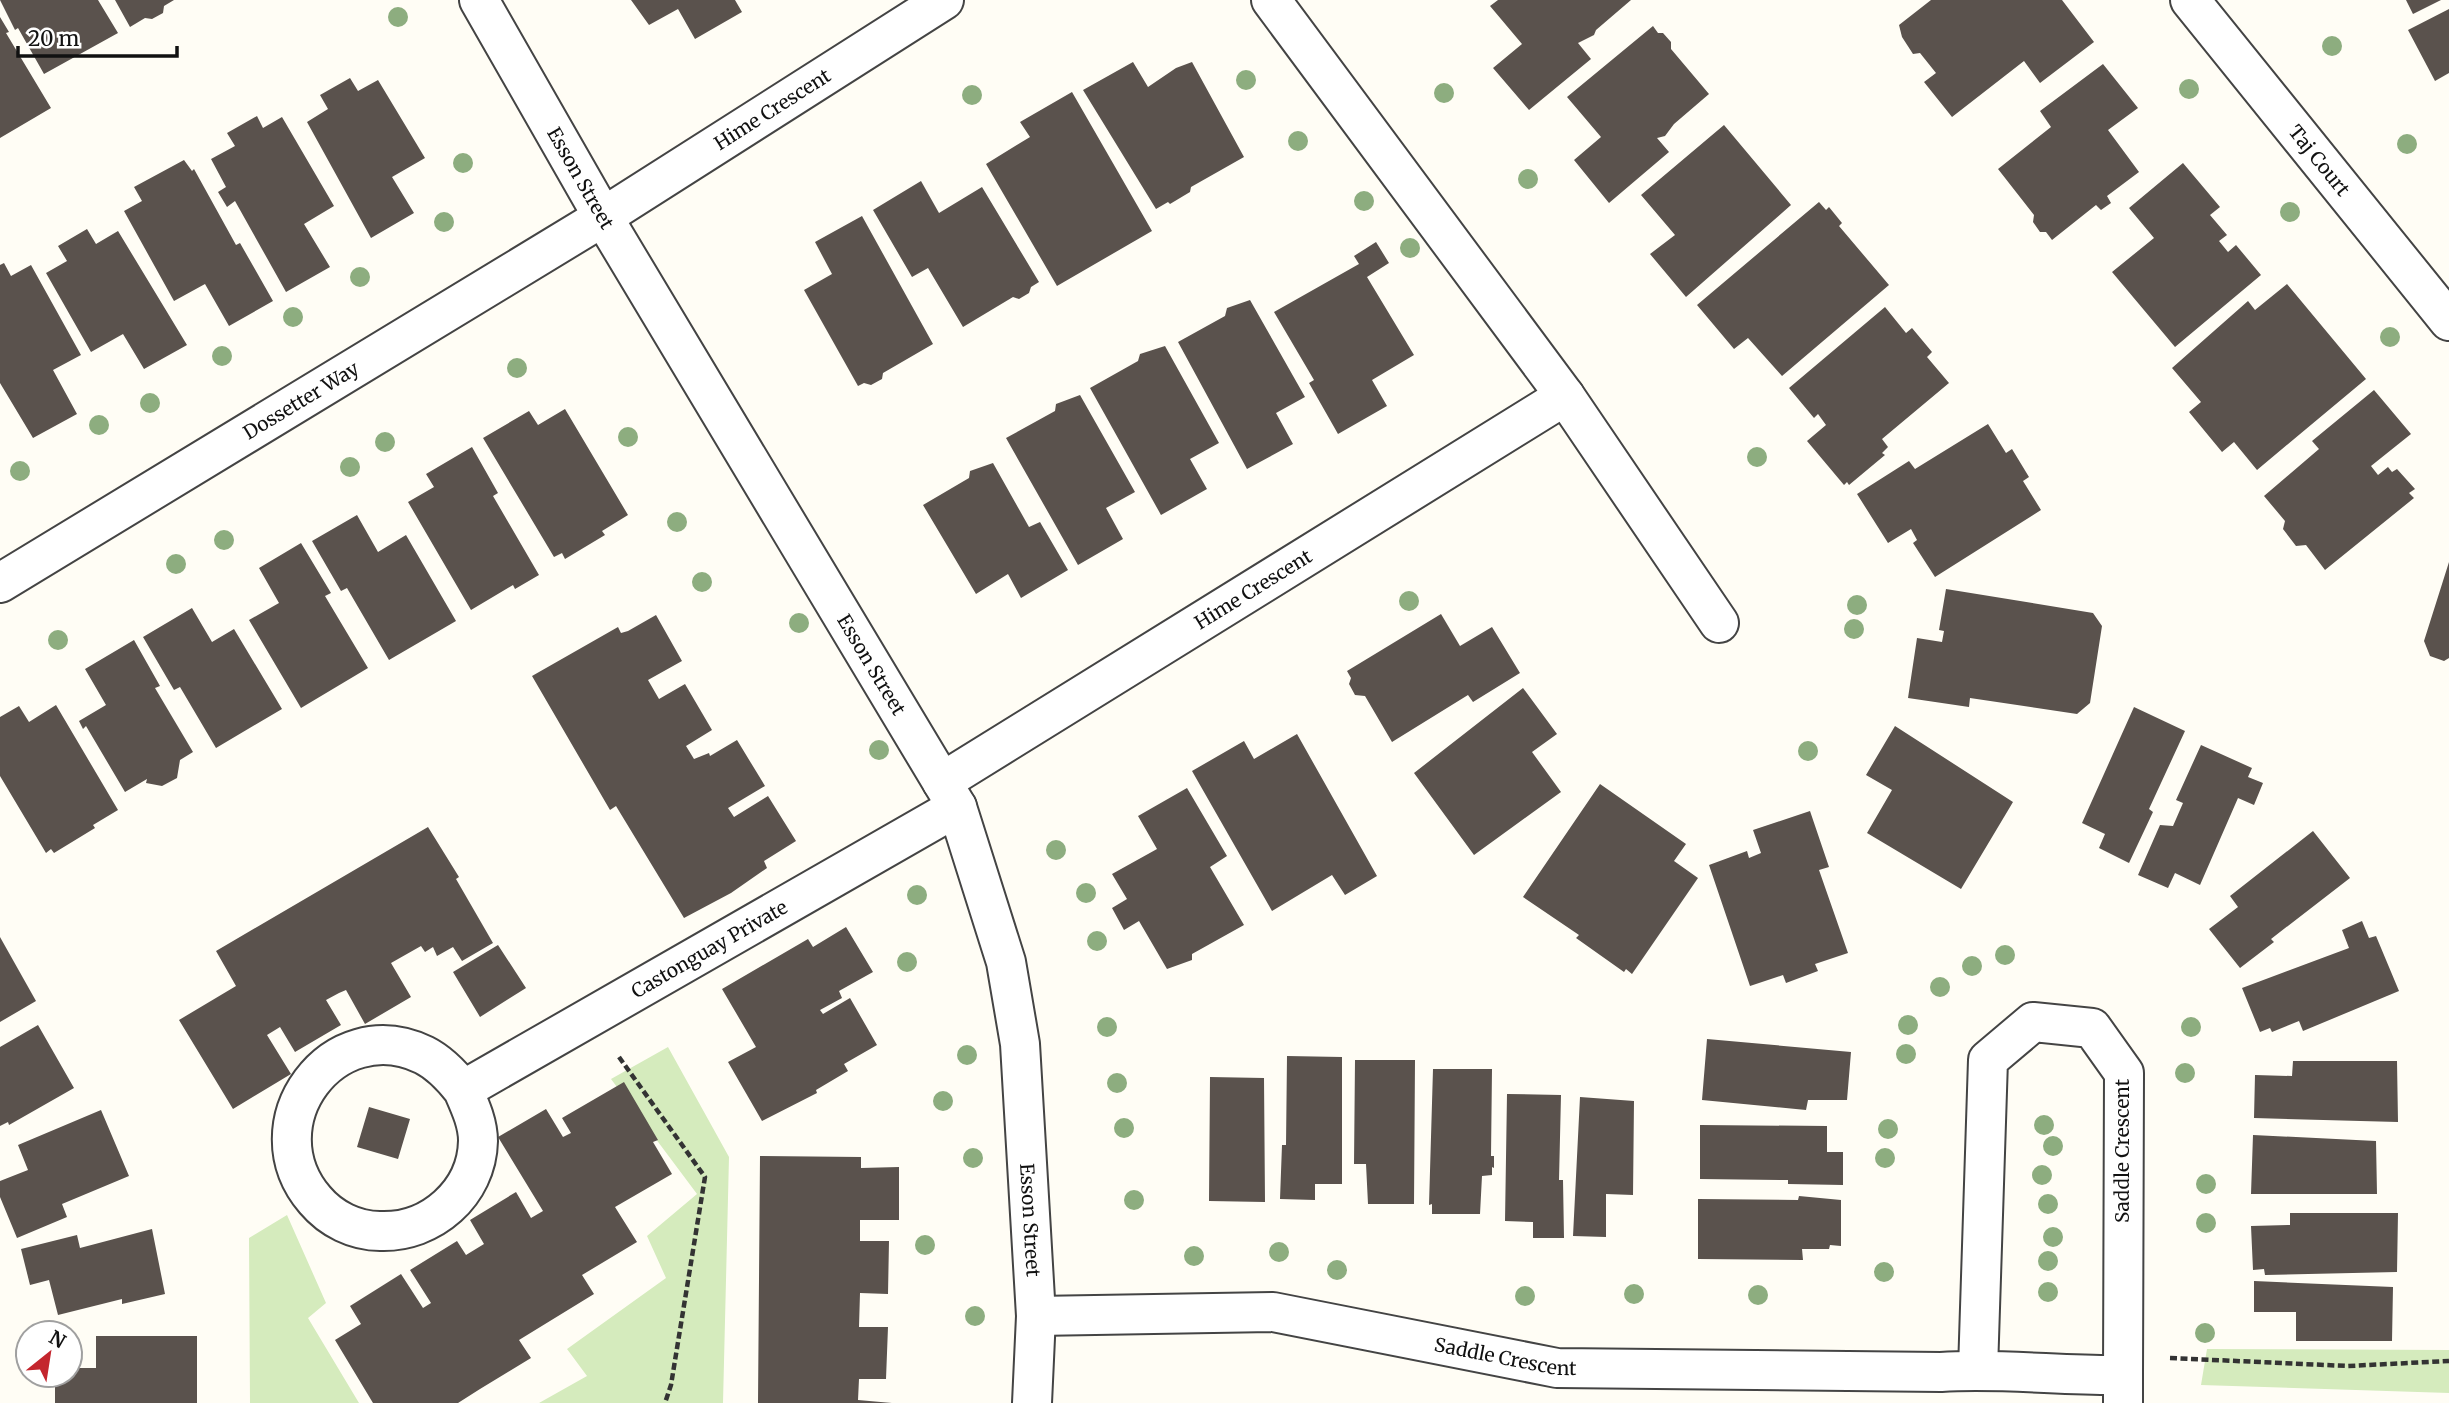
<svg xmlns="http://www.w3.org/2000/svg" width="2449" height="1403" viewBox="0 0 2449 1403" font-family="Merriweather,serif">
<rect width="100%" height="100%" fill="#fffdf5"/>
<path fill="#d5ebbd" d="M 668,1047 L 729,1157 L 723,1403 L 539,1403 L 587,1376 L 567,1349 L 666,1278 L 647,1236 L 697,1194 L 611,1079 Z
M 287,1215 L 326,1303 L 308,1318 L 359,1403 L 250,1403 L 249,1238 Z
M 2207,1349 L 2449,1350 L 2449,1393 L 2201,1385 Z"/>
<path fill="#5a524d" d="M 0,0 L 98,0 L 118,33 L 44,74 L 18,28 L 15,30 Z
M 115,0 L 174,0 L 164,6 L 163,13 L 152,19 L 145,18 L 130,27 Z
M 631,0 L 735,0 L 742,12 L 695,39 L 678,9 L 649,25 Z
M 1498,0 L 1631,0 L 1596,30 L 1594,35 L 1578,43 L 1591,59 L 1529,110 L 1493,68 L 1522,44 L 1490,6 Z
M 1931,0 L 2062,0 L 2094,42 L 2040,83 L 2024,61 L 1952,117 L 1924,82 L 1936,73 L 1920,53 L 1913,54 L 1902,37 L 1899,25 Z
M 2406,0 L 2441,0 L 2413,14 Z
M 2449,9 L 2449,73 L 2435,81 L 2408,30 Z
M 0,17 L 9,32 L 6,33 L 51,108 L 0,138 Z
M 1653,26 L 1658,33 L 1663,33 L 1671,42 L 1671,49 L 1709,94 L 1674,124 L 1665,136 L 1657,138 L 1669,152 L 1609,203 L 1574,160 L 1601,137 L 1567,97 Z
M 1133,62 L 1148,87 L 1176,68 L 1192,62 L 1244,157 L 1191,187 L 1190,192 L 1170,204 L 1168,202 L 1156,209 L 1083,90 Z
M 2103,64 L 2138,108 L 2108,130 L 2139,172 L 2107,196 L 2111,203 L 2101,210 L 2096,205 L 2052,240 L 2046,232 L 2040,232 L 2033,222 L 2034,215 L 1998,169 L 2051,127 L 2040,111 Z
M 350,78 L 358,91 L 378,80 L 425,158 L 392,177 L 414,213 L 371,238 L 307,122 L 328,109 L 320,95 Z
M 1072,92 L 1152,231 L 1057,286 L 986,164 L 1030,137 L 1020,122 Z
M 257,116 L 263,128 L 282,117 L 334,206 L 304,224 L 330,267 L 286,292 L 235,201 L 227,207 L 218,192 L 226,187 L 211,159 L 235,146 L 227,133 Z
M 1724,125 L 1791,205 L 1686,297 L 1650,254 L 1675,235 L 1641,195 Z
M 184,160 L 192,171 L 194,169 L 236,245 L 240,243 L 273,301 L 229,326 L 205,284 L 174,301 L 124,211 L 142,201 L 134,187 Z
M 2183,163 L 2220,207 L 2210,215 L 2227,235 L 2219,241 L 2228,252 L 2236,245 L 2261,275 L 2175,347 L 2112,272 L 2154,238 L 2129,208 Z
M 921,181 L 939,213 L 982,187 L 1039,282 L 1031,287 L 1029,293 L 1019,299 L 1013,297 L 963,327 L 928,268 L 912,277 L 873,210 Z
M 1819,202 L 1826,210 L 1829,207 L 1842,223 L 1839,226 L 1889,285 L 1782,376 L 1748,338 L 1734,349 L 1697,305 Z
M 862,216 L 933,344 L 883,373 L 882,379 L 871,385 L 864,383 L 858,386 L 804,290 L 832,274 L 815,242 Z
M 87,229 L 96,244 L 118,231 L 187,345 L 144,369 L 123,334 L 91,352 L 46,273 L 67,261 L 58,246 Z
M 1376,242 L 1389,263 L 1367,277 L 1414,355 L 1372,380 L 1387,406 L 1338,434 L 1309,383 L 1314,380 L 1274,312 L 1359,264 L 1354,256 Z
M 4,263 L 11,276 L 31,265 L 81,355 L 53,370 L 77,414 L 33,438 L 0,383 L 0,265 Z
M 2287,284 L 2366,379 L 2257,470 L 2234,442 L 2222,452 L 2189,412 L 2201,402 L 2172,368 L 2248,301 L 2255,310 Z
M 1250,300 L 1305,397 L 1276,413 L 1293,444 L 1247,469 L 1178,342 L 1225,316 L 1227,308 Z
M 1885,307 L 1906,333 L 1912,328 L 1932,352 L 1927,357 L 1949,383 L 1882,439 L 1888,447 L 1882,453 L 1885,455 L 1849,485 L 1847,482 L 1844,485 L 1807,441 L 1826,425 L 1818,414 L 1814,418 L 1789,388 Z
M 1165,346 L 1219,443 L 1190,459 L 1207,489 L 1161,515 L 1090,388 L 1138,361 L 1140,354 Z
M 2374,390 L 2411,434 L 2371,466 L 2378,475 L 2388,467 L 2392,472 L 2397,469 L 2415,489 L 2409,493 L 2414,498 L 2325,570 L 2306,545 L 2296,546 L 2283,529 L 2285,521 L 2264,496 L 2319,449 L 2312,441 Z
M 1080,395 L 1135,492 L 1106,508 L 1123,539 L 1078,565 L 1006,438 L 1055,411 L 1056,404 Z
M 565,409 L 628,515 L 602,531 L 605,535 L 565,559 L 562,553 L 554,557 L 483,438 L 529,411 L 538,425 Z
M 1988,424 L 2006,453 L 2012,449 L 2029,477 L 2023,481 L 2041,510 L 1935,577 L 1913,543 L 1917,540 L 1911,529 L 1888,543 L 1857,494 L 1909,461 L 1915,469 Z
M 472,447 L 498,493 L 493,496 L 539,575 L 515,589 L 513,585 L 471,610 L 408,502 L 434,487 L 426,474 Z
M 993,463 L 1029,527 L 1040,522 L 1068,570 L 1021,598 L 1008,574 L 976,594 L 923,505 L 969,478 L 970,471 Z
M 357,515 L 378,552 L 406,535 L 456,621 L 389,660 L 347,588 L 341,591 L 312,541 Z
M 301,543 L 331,593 L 325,596 L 368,668 L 301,708 L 249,620 L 279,603 L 259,568 Z
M 2449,562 L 2449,658 L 2444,661 L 2430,656 L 2424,641 Z
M 1946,589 L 2093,613 L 2102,626 L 2090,703 L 2077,714 L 1970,698 L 1969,707 L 1908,698 L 1917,638 L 1942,642 L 1944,631 L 1939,630 Z
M 192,608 L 212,642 L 234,629 L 282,709 L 216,748 L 180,687 L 174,690 L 143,637 Z
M 1441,614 L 1460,646 L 1492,627 L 1520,673 L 1473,702 L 1468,695 L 1392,742 L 1365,696 L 1355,695 L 1349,684 L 1351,678 L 1347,671 Z
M 656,615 L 682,661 L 648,680 L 659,699 L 685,684 L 712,730 L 686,746 L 694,759 L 709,753 L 710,756 L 737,740 L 765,786 L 728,808 L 734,817 L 768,796 L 796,841 L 764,861 L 767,868 L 731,893 L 684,918 L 616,806 L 610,810 L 532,676 L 618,627 L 621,633 L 628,631 Z
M 134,640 L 160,686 L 155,688 L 193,752 L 180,760 L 177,778 L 162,786 L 146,783 L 147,779 L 125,792 L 86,726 L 83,729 L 79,721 L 106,705 L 85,669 Z
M 1523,688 L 1557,734 L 1532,752 L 1561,792 L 1474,855 L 1414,773 Z
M 56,705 L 118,810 L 93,825 L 95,828 L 54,853 L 51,849 L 46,853 L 0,776 L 0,717 L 19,706 L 29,722 Z
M 2134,707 L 2185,731 L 2149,809 L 2153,812 L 2129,863 L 2099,848 L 2105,834 L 2082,823 Z
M 1895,726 L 2013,802 L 1961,889 L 1867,833 L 1892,790 L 1866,775 Z
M 1297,734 L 1377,876 L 1345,895 L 1332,875 L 1272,911 L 1192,771 L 1244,741 L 1254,759 Z
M 2201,745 L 2252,768 L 2248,777 L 2263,783 L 2254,805 L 2238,798 L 2200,885 L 2175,873 L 2168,888 L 2138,875 L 2160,825 L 2173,826 L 2183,803 L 2176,800 Z
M 1600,784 L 1686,844 L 1674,861 L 1698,878 L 1632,974 L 1626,969 L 1624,972 L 1576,938 L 1579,935 L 1523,897 Z
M 1187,788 L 1227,856 L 1210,867 L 1244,925 L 1192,954 L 1192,960 L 1167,969 L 1139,921 L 1124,930 L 1112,908 L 1127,899 L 1112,874 L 1157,849 L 1138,816 Z
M 1810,811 L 1829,867 L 1819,870 L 1848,953 L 1815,964 L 1818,971 L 1786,983 L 1783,975 L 1750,986 L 1709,865 L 1747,851 L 1749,858 L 1761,853 L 1753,830 Z
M 428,827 L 459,877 L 456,879 L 493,943 L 462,961 L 453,947 L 437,956 L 433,947 L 425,952 L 421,946 L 391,963 L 411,997 L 365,1024 L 346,990 L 339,993 L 326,1000 L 341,1025 L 295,1052 L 280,1027 L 267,1035 L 291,1074 L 233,1109 L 179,1020 L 236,986 L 216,951 Z
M 2313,831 L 2350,878 L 2271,939 L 2274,942 L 2240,968 L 2209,929 L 2238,907 L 2230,896 Z
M 2362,921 L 2369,938 L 2376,936 L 2399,991 L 2303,1031 L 2299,1021 L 2272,1032 L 2270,1028 L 2260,1032 L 2242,988 L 2349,948 L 2342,930 Z
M 846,927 L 873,972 L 839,991 L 842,998 L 820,1010 L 823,1014 L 850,998 L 877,1045 L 844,1064 L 848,1071 L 816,1090 L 817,1093 L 762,1121 L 728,1062 L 756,1047 L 722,989 L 808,939 L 813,947 Z
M 0,937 L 36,1001 L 0,1022 Z
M 498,945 L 526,988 L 480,1017 L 453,972 Z
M 38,1025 L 74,1088 L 9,1125 L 8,1122 L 0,1126 L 0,1047 Z
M 1707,1039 L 1851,1052 L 1847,1100 L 1808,1100 L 1806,1110 L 1702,1100 Z
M 1287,1056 L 1342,1057 L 1342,1184 L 1315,1184 L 1315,1200 L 1280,1199 L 1282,1145 L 1286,1145 Z
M 1355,1060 L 1415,1060 L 1414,1204 L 1368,1204 L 1366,1164 L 1354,1164 Z
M 2293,1061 L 2397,1061 L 2398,1122 L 2254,1118 L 2255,1075 L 2292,1076 Z
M 1433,1069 L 1492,1069 L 1491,1156 L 1494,1156 L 1494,1168 L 1492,1167 L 1492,1175 L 1482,1176 L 1480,1214 L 1432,1214 L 1432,1204 L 1429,1205 Z
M 1210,1077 L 1264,1078 L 1265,1202 L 1209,1201 Z
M 624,1082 L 658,1140 L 653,1142 L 672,1174 L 615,1207 L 637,1242 L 582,1275 L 594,1294 L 519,1340 L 531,1358 L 480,1389 L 458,1403 L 373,1403 L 335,1340 L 361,1324 L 350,1306 L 401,1274 L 423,1308 L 431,1303 L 410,1270 L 457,1241 L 466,1255 L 484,1244 L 470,1220 L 516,1192 L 531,1218 L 543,1211 L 498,1137 L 546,1109 L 563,1137 L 571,1133 L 562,1118 Z
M 1507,1094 L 1561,1095 L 1559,1180 L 1563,1180 L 1564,1238 L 1533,1238 L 1533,1222 L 1505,1221 Z
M 1580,1097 L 1634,1101 L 1633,1195 L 1606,1194 L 1606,1237 L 1573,1236 Z
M 369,1107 L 410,1119 L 398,1159 L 357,1147 Z
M 101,1110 L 129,1176 L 62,1204 L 67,1217 L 17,1238 L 0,1197 L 0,1181 L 28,1170 L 18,1145 Z
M 1700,1125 L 1827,1126 L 1827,1152 L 1843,1152 L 1843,1185 L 1788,1184 L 1788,1180 L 1700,1179 Z
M 2253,1135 L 2376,1141 L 2377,1194 L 2251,1194 Z
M 760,1156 L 861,1157 L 861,1168 L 899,1167 L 899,1220 L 860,1220 L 860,1241 L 889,1241 L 888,1294 L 860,1293 L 859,1327 L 888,1327 L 886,1379 L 859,1379 L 858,1400 L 892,1403 L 758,1403 Z
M 1799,1196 L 1841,1200 L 1841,1246 L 1830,1245 L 1829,1249 L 1802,1249 L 1803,1260 L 1698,1259 L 1698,1199 L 1798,1200 Z
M 2290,1213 L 2398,1213 L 2397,1272 L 2265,1275 L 2264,1269 L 2253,1270 L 2251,1226 L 2290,1225 Z
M 152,1229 L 165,1294 L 122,1304 L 122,1299 L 58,1315 L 49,1280 L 30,1285 L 21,1249 L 77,1235 L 80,1248 Z
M 2254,1281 L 2393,1287 L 2392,1341 L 2296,1341 L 2296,1312 L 2254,1312 Z
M 96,1336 L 197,1336 L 197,1403 L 55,1403 L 55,1375 L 70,1375 L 70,1368 L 96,1368 Z"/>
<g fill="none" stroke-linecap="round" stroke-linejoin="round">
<defs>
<g id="minor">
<path id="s1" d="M 479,0 L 603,217 L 957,807 L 1006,962 L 1020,1044 L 1036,1316 L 1032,1403"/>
<path d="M 1271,0 L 1565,396 L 1719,623"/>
<path id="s2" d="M 2190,0 L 2449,321"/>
<path id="s3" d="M 0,583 L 603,217 L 944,0"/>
<path id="s4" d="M 942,782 L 1565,396"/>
<path id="s5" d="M 463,1090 C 452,1076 440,1063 424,1055 C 333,1011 250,1124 315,1200 C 331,1219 355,1231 380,1231 C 431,1233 477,1193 478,1141 C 478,1123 470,1106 463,1090 L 957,807"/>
<path id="s6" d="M 1036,1316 L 1273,1312 L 1557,1368 L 1941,1372 C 2002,1368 2062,1376 2123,1375 L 2123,1403"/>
<path d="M 1978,1370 L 1988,1060 L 2033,1022 L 2092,1028 L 2124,1073 L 2123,1375"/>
</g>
</defs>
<use href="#minor" stroke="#444" stroke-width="42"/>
<path stroke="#333" stroke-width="4.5" stroke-dasharray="7 3.5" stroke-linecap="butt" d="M 619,1057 L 705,1177 L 671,1385 L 665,1403
M 2170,1358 L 2348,1366 L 2449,1361"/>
<use href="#minor" stroke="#fff" stroke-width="38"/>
</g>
<g fill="#8dad7f">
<circle cx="398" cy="17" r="10"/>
<circle cx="2332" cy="46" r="10"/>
<circle cx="1246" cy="80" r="10"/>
<circle cx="2189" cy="89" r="10"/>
<circle cx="1444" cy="93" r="10"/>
<circle cx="972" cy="95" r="10"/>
<circle cx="1298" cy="141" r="10"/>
<circle cx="2407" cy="144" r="10"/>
<circle cx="463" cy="163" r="10"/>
<circle cx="1528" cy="179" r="10"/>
<circle cx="1364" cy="201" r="10"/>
<circle cx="2290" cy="212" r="10"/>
<circle cx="444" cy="222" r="10"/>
<circle cx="1410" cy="248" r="10"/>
<circle cx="360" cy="277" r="10"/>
<circle cx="293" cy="317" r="10"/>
<circle cx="2390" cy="337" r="10"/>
<circle cx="222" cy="356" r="10"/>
<circle cx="517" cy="368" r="10"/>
<circle cx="150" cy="403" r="10"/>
<circle cx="99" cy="425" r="10"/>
<circle cx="628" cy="437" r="10"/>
<circle cx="385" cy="442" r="10"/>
<circle cx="1757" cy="457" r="10"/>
<circle cx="350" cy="467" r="10"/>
<circle cx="20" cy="471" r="10"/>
<circle cx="677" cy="522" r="10"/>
<circle cx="224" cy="540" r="10"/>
<circle cx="176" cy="564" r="10"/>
<circle cx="702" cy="582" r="10"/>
<circle cx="1409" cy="601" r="10"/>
<circle cx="1857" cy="605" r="10"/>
<circle cx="799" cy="623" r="10"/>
<circle cx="1854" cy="629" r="10"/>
<circle cx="58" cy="640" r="10"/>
<circle cx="879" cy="750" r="10"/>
<circle cx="1808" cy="751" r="10"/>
<circle cx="1056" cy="850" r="10"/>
<circle cx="1086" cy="893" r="10"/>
<circle cx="917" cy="895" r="10"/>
<circle cx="1097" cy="941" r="10"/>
<circle cx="2005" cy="955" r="10"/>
<circle cx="907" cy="962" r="10"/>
<circle cx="1972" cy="966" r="10"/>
<circle cx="1940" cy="987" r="10"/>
<circle cx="1908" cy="1025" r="10"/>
<circle cx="1107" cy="1027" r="10"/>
<circle cx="2191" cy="1027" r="10"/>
<circle cx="1906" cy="1054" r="10"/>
<circle cx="967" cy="1055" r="10"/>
<circle cx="2185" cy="1073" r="10"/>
<circle cx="1117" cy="1083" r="10"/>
<circle cx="943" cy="1101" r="10"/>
<circle cx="2044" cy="1125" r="10"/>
<circle cx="1124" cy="1128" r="10"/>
<circle cx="1888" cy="1129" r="10"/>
<circle cx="2053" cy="1146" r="10"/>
<circle cx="973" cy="1158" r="10"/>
<circle cx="1885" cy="1158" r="10"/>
<circle cx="2042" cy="1175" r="10"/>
<circle cx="2206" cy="1184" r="10"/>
<circle cx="1134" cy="1200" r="10"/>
<circle cx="2048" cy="1204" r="10"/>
<circle cx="2206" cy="1223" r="10"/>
<circle cx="2053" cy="1237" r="10"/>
<circle cx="925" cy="1245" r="10"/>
<circle cx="1279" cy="1252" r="10"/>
<circle cx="1194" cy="1256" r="10"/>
<circle cx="2048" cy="1261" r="10"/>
<circle cx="1337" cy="1270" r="10"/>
<circle cx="1884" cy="1272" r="10"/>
<circle cx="2048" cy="1292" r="10"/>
<circle cx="1634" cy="1294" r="10"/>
<circle cx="1758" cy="1295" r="10"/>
<circle cx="1525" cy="1296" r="10"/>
<circle cx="975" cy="1316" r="10"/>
<circle cx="2205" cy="1333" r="10"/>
</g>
<g text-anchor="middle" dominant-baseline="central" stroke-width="7" stroke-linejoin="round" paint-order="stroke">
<g font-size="19" fill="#111" stroke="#fff">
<text stroke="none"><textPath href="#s3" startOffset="906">Hime Crescent</textPath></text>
<text stroke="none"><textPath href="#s2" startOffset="206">Taj Court</textPath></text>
<text stroke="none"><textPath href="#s1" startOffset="205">Esson Street</textPath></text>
<text stroke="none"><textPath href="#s3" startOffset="352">Dossetter Way</textPath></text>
<text stroke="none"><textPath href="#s4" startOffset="366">Hime Crescent</textPath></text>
<text stroke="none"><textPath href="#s1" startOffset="772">Esson Street</textPath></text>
<text stroke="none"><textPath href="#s5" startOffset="866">Castonguay Private</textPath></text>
<text transform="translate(2122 1151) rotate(-90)">Saddle Crescent</text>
<text stroke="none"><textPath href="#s1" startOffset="1360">Esson Street</textPath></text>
<text stroke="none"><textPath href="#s6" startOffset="474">Saddle Crescent</textPath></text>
</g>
</g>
<g transform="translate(49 1354) rotate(30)"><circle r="33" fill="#ffffff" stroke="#a0a0a0" stroke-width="2"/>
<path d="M0-5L12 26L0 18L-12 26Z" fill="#c4262e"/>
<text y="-10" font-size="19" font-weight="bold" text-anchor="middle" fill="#111111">N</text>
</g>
<path d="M18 46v10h159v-10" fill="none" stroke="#111111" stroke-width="3.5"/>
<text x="28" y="46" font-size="21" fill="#111111" stroke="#ffffff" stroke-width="5" paint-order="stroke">20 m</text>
</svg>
